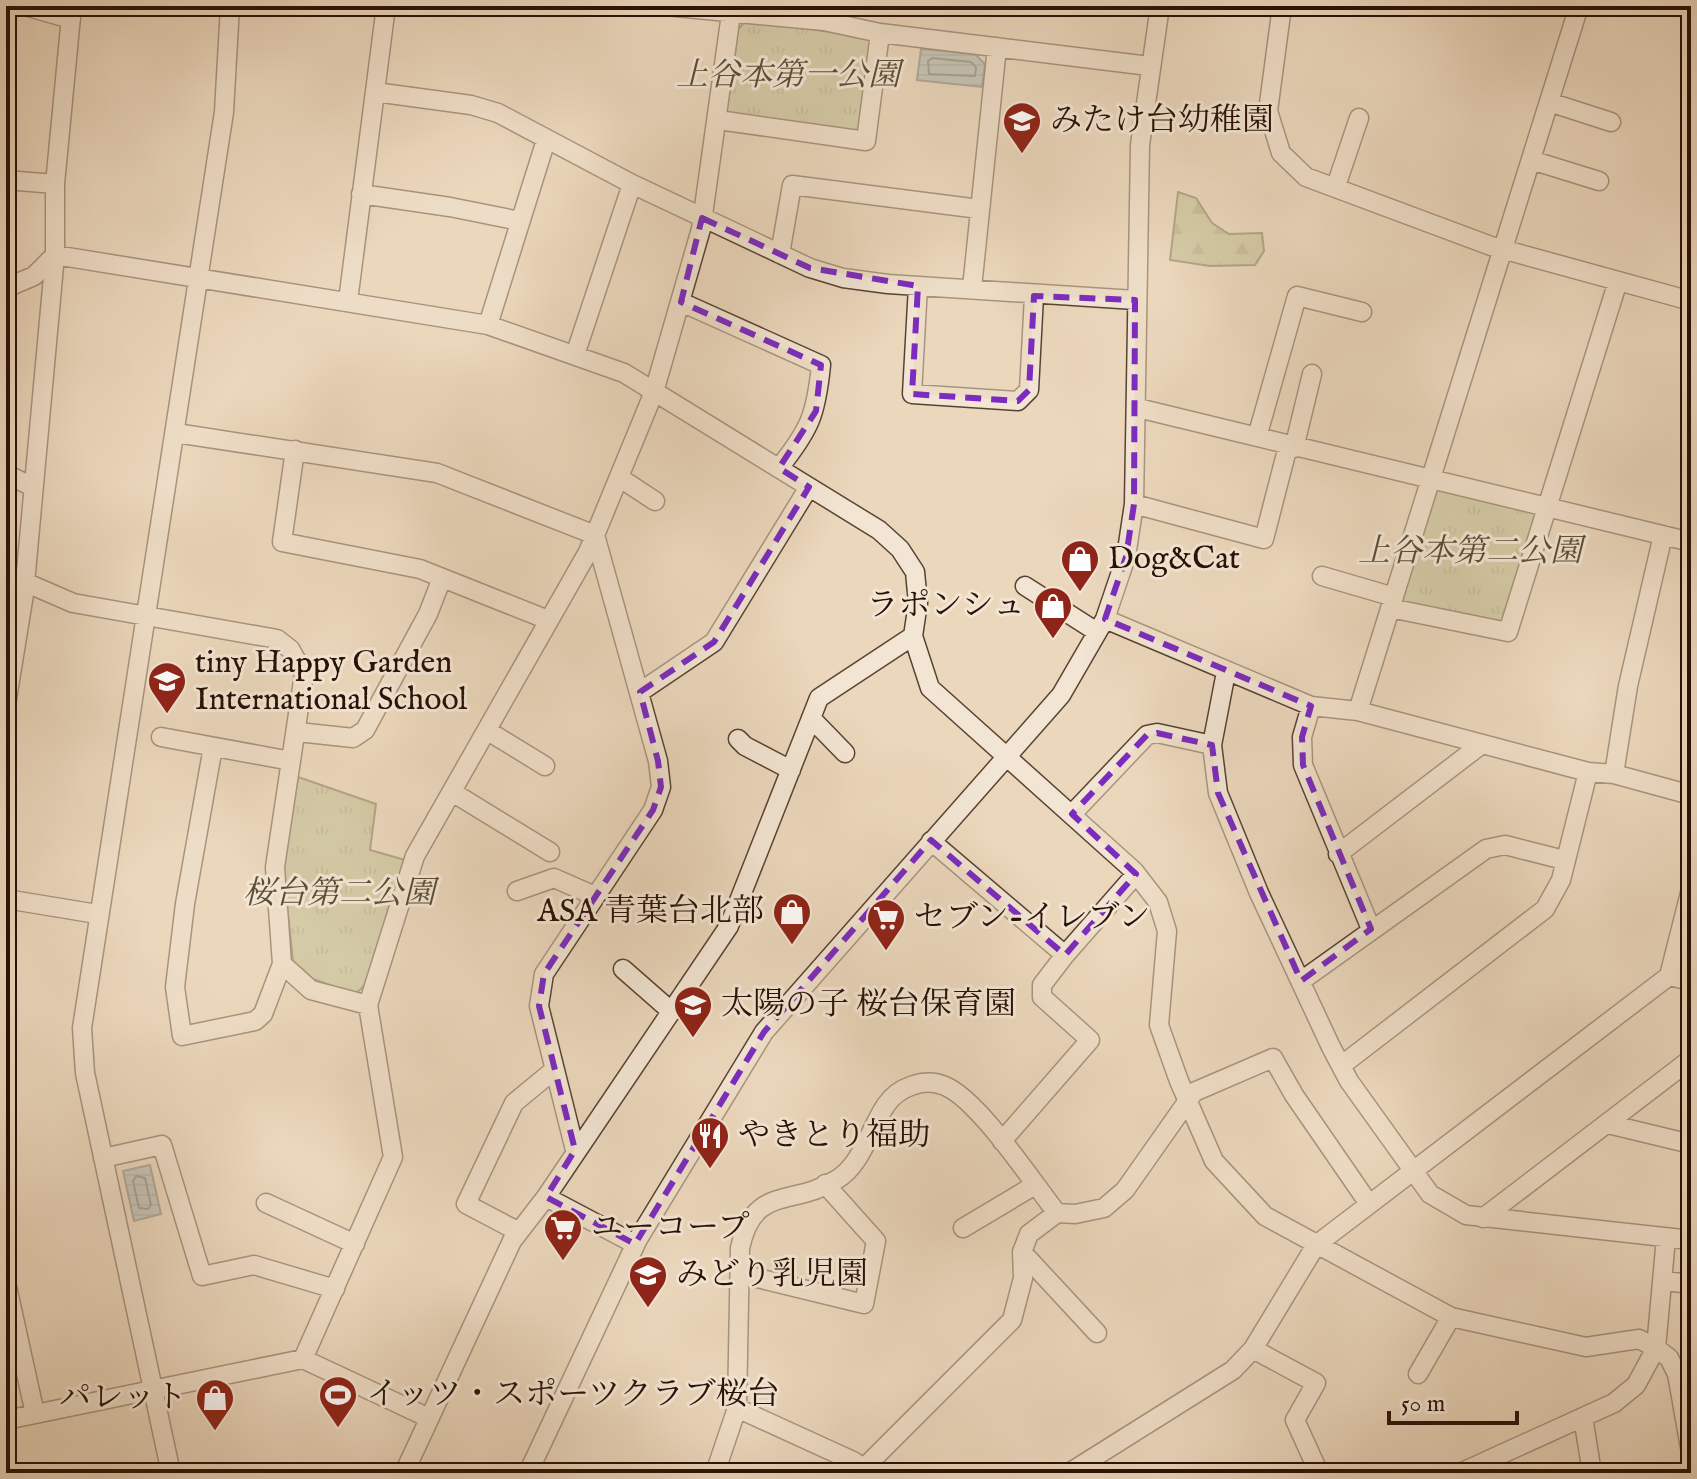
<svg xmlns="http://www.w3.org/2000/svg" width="1697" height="1479" viewBox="0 0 1697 1479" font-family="'IM FELL English','Noto Serif JP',serif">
<defs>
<pattern id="grass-tufts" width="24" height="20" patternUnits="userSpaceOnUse" patternTransform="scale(2)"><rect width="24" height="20" fill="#bbbd8e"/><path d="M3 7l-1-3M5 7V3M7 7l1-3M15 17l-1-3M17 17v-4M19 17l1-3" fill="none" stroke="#a1a179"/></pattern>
<pattern id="forest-firs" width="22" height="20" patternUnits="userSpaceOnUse" patternTransform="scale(2)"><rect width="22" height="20" fill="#bbbd8e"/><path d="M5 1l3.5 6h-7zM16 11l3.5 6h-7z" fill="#a1a179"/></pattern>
<pattern id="water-rules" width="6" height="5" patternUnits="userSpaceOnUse" patternTransform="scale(2)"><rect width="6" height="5" fill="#9cb7bb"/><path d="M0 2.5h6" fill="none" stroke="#869c9f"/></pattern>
</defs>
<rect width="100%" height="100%" fill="#ebd7bc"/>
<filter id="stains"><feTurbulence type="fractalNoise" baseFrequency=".0025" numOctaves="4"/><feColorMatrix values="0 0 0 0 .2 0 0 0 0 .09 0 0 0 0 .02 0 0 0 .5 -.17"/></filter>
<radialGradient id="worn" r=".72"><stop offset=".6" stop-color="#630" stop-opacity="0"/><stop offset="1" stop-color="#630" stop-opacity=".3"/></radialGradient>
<path fill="url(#grass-tufts)" stroke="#72664a" stroke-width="2" d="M 746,21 L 878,38 L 867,135 L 722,117 L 735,32 Z
M 1433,480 L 1542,513 L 1506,621 L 1497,627 L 1407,606 L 1401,599 Z
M 298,777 L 376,804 L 370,850 L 405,860 L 365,985 L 355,994 L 313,979 L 293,961 L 283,867 Z"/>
<path fill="url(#forest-firs)" stroke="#72664a" stroke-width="2" d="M 1178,192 L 1196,198 L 1212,223 L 1229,234 L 1262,233 L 1264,251 L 1255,265 L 1210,266 L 1170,260 Z"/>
<path fill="url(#water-rules)" stroke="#6e7472" stroke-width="2" d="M 921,49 L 975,54 L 985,64 L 982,87 L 917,80 Z
M 150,1165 L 161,1214 L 134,1221 L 123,1171 Z"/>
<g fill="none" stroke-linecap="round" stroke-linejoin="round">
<path stroke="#626460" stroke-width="2" d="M 932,58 L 971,62 L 976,67 L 975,76 L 929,74 L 928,61 Z
M 136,1176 L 145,1178 L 151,1205 L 148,1209 L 139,1208 L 133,1181 Z"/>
<defs>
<path id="minor" d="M 25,6 L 71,19
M 665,6 L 824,21 L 880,33 L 1149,66
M 1282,6 L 1268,111 L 1281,153 L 1306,177 L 1491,246 L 1691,301
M 375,92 L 471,105 L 498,113 L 632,184 L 810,268 L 843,278 L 888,284 L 1135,300
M 1549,102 L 1611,122
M 718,120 L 866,141 L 880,33
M 1531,160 L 1599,181
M 6,180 L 55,184
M 1336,186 L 1359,118
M 361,194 L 450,207 L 520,221
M 780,254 L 792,185 L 979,209
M 918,286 L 912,394 L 1018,401 L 1029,390 L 1034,296
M 6,288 L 34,276 L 55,255 L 488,325 L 624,373 L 879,530 L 900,549 L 915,572 L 918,603 L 913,636 L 930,688 L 1134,871 L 1158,902 L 1167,931 L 1159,1025 L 1179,1081 L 1214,1161 L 1265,1216 L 1451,1317 L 1586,1347 L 1639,1339 L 1656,1348 L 1669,1358 L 1677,1374 L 1691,1453
M 972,288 L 997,47
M 348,301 L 386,6
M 681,302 L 821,365 C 816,415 810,429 779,468
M 488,325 L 546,140
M 575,355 L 632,184
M 1138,408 L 1691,542
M 176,433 L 437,473 L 595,535 L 658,761 L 661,787 L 653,810 L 544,974 L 539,1006 L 575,1150
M 1257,437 L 1297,296 L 1362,312
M 1294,448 L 1312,374
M 295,450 L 282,542 L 420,569 L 548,620
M 6,474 L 33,487
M 620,478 L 655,501
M 1134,504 L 1264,539 L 1288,446
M 6,574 L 73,603 L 277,639 L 290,649 L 304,674 L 275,867 L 282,964 L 263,1014 L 255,1021 L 182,1036 L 175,987 L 185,904 L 213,747
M 1322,576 L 1394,597
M 1025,586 L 1097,632
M 1390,608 L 1508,632 L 1618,281
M 1105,619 L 1311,706 L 1358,711 L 1588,772 L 1614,774 L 1691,795
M 1226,672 L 1212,745 L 1218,793 L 1259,893 L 1331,1047 L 1349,1081 L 1430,1194 L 1466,1215 L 1691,1240
M 640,692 L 714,642 L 809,487
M 6,705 L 24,594 L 55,255 L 55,184 L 72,6
M 1311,706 L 1302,737 L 1303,765 L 1371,929
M 1358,711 L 1579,6
M 811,718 L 845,753
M 488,731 L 545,766
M 298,732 L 353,738 L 365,730 L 428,614 L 442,578
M 161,737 L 291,761
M 738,739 L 745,746 L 791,770
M 1614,774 L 1628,686 L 1663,535
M 452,792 L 550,852
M 1072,814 L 1147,735 L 1157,733 L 1212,745
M 931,841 L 1065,955 L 1136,874
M 1338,854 L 1482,744
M 517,891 L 554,878 L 595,896
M 6,899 L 97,914
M 282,964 L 311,990 L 368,1005 L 415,856 L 588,552 L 654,392 L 701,229 L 731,14
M 623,969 L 672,1012
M 1669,976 L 1691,981
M 1301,981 L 1486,849 L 1505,845 L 1564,860
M 1342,1065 L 1545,909 L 1561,880 L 1588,772
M 1608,1124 L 1691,1144
M 1002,1141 L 1090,1040 L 1042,997 L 1042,985 L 1065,955
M 103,1158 L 162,1145 L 202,1276 L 254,1265 L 335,1289
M 546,1197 L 635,1244
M 266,1203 L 355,1244
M 1483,1218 L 1691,1059
M 963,1228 L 1035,1185
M 519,1232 L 466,1204 L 514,1103 L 554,1070
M 1022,1252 L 1097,1333
M 741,1274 L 864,1304 L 876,1241 L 825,1184
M 1664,1281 L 1691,1284
M 6,1282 L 35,1414
M 1253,1349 L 1316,1383 L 1295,1420 L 1319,1473
M 303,1359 L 393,1157 L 368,1005
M 1418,1374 L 1451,1317
M 737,1408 L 853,1461 L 871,1473
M 1583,1417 L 1592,1473
M 6,1420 L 303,1359 L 429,1418
M 865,1467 L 1012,1320 L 1023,1278 L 1022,1252 L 1029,1234 L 1057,1213 L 1075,1214 L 1104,1208 L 1125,1190 L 1194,1092 L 1273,1058 L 1294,1095 L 1369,1204
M 171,1473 L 85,1073 L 82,1028 L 224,112 L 230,6
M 404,1473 L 512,1241 L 546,1197 L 729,926 L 819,698 L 913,636
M 528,1473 L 638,1239 L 764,1032 L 1061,695 L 1105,619 L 1126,557 L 1134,504 L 1140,145 L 1160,6
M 715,1473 L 737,1408 L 740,1248 C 754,1184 792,1207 836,1180 C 862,1165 870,1128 886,1105 C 898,1087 925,1077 945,1086 C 979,1100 1033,1183 1057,1213
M 1069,1473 L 1233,1370 L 1253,1349 L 1316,1245 L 1669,976 L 1691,889
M 1460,1473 L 1614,1403 L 1636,1385 L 1656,1348 L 1666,1238"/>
</defs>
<use href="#minor" stroke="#5a4233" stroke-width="21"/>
<use href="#minor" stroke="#f2e5d3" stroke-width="18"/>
</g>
<path d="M0 0H1697V1479H0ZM 702,218 L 810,268 L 918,286 L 912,394 L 1018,401 L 1029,390 L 1034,296 L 1135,300 L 1134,504 L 1126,557 L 1105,619 L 1311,706 L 1302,737 L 1303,765 L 1371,929 L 1301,981 L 1218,793 L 1212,745 L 1157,733 L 1147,735 L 1072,814 L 1136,874 L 1065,955 L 931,840 L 764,1032 L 635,1244 L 546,1197 L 575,1150 L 539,1006 L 544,974 L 653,810 L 661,787 L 658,761 L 640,692 L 714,642 L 809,487 L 779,468 L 816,411 L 821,365 L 681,302 Z" fill="#ebd7bc" fill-opacity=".55" fill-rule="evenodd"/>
<path fill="none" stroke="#7b2cbf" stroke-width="6" stroke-dasharray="16 10" stroke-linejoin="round" d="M 702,218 L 810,268 L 918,286 L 912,394 L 1018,401 L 1029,390 L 1034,296 L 1135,300 L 1134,504 L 1126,557 L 1105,619 L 1311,706 L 1302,737 L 1303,765 L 1371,929 L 1301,981 L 1218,793 L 1212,745 L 1157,733 L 1147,735 L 1072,814 L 1136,874 L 1065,955 L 931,840 L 764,1032 L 635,1244 L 546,1197 L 575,1150 L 539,1006 L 544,974 L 653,810 L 661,787 L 658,761 L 640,692 L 714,642 L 809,487 L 779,468 L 816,411 L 821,365 L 681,302 Z"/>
<defs>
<symbol id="school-pin" viewBox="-11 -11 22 30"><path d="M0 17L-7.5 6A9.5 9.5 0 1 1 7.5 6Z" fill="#8f2418" stroke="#f2e5d3"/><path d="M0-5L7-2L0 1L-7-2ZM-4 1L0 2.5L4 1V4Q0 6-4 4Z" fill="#fff"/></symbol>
<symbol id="shop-pin" viewBox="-11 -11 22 30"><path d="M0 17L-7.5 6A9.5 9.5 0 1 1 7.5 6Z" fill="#8f2418" stroke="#f2e5d3"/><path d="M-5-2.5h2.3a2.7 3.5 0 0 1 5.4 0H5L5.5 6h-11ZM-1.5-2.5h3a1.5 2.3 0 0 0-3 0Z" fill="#fff"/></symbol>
<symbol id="supermarket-pin" viewBox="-11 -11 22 30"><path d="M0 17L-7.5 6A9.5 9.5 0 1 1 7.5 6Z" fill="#8f2418" stroke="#f2e5d3"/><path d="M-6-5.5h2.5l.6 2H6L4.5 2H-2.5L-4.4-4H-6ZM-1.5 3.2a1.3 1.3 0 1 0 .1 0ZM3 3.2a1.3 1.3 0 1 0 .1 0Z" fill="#fff"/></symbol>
<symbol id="restaurant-pin" viewBox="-11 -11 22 30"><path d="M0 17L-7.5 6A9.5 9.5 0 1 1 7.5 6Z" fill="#8f2418" stroke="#f2e5d3"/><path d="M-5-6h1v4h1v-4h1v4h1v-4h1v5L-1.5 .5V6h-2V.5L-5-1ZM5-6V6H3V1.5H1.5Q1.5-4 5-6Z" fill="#fff"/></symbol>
<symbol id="stadium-pin" viewBox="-11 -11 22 30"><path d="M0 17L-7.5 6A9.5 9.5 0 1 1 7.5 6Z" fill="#8f2418" stroke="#f2e5d3"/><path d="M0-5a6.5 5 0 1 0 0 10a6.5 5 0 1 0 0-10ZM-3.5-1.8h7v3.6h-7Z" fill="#fff"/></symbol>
</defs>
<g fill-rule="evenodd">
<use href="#school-pin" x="1000" y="99" width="44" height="60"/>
<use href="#shop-pin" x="1058" y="537" width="44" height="60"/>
<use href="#shop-pin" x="1031" y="584" width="44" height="60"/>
<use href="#school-pin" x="145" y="659" width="44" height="60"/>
<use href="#shop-pin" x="770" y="890" width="44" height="60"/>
<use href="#supermarket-pin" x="864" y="896" width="44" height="60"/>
<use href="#school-pin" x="671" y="983" width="44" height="60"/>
<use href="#restaurant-pin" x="688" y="1114" width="44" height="60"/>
<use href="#supermarket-pin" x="541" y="1206" width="44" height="60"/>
<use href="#school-pin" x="626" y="1253" width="44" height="60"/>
<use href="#stadium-pin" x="316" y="1373" width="44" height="60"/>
<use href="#shop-pin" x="193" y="1376" width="44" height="60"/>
</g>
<g text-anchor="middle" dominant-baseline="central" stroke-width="6" stroke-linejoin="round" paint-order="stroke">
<g font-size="32" font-style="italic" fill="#5c4d35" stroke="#f2e5d3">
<text x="788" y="76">上谷本第一公園</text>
<text x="1470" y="552">上谷本第二公園</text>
<text x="339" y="894">桜台第二公園</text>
</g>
<g font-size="32" fill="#291005" stroke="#f2e5d3" text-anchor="start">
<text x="1050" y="121">みたけ台幼稚園</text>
<text x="1108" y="559">Dog&amp;Cat</text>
<text x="1025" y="606" text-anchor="end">ラポンシュ</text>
<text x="195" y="663">tiny Happy Garden<tspan x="195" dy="37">International School</tspan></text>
<text x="764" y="912" text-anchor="end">ASA 青葉台北部</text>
<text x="914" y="918">セブン-イレブン</text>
<text x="721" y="1005">太陽の子 桜台保育園</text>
<text x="738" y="1136">やきとり福助</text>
<text x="591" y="1228">ユーコープ</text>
<text x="676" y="1275">みどり乳児園</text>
<text x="366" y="1395">イッツ・スポーツクラブ桜台</text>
<text x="187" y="1398" text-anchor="end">パレット</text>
</g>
</g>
<rect width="1697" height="1479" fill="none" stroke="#ebd7bc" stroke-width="32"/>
<rect x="8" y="8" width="1681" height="1463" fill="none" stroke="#291005" stroke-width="4"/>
<rect x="16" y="16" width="1665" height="1447" fill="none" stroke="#291005" stroke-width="2"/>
<path d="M1389 1411v12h128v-12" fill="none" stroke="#291005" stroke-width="4"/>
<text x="1401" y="1411" font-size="24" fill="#291005" stroke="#f2e5d3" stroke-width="6" paint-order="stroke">50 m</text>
<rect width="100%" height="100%" filter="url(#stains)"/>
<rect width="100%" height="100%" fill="url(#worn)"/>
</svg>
